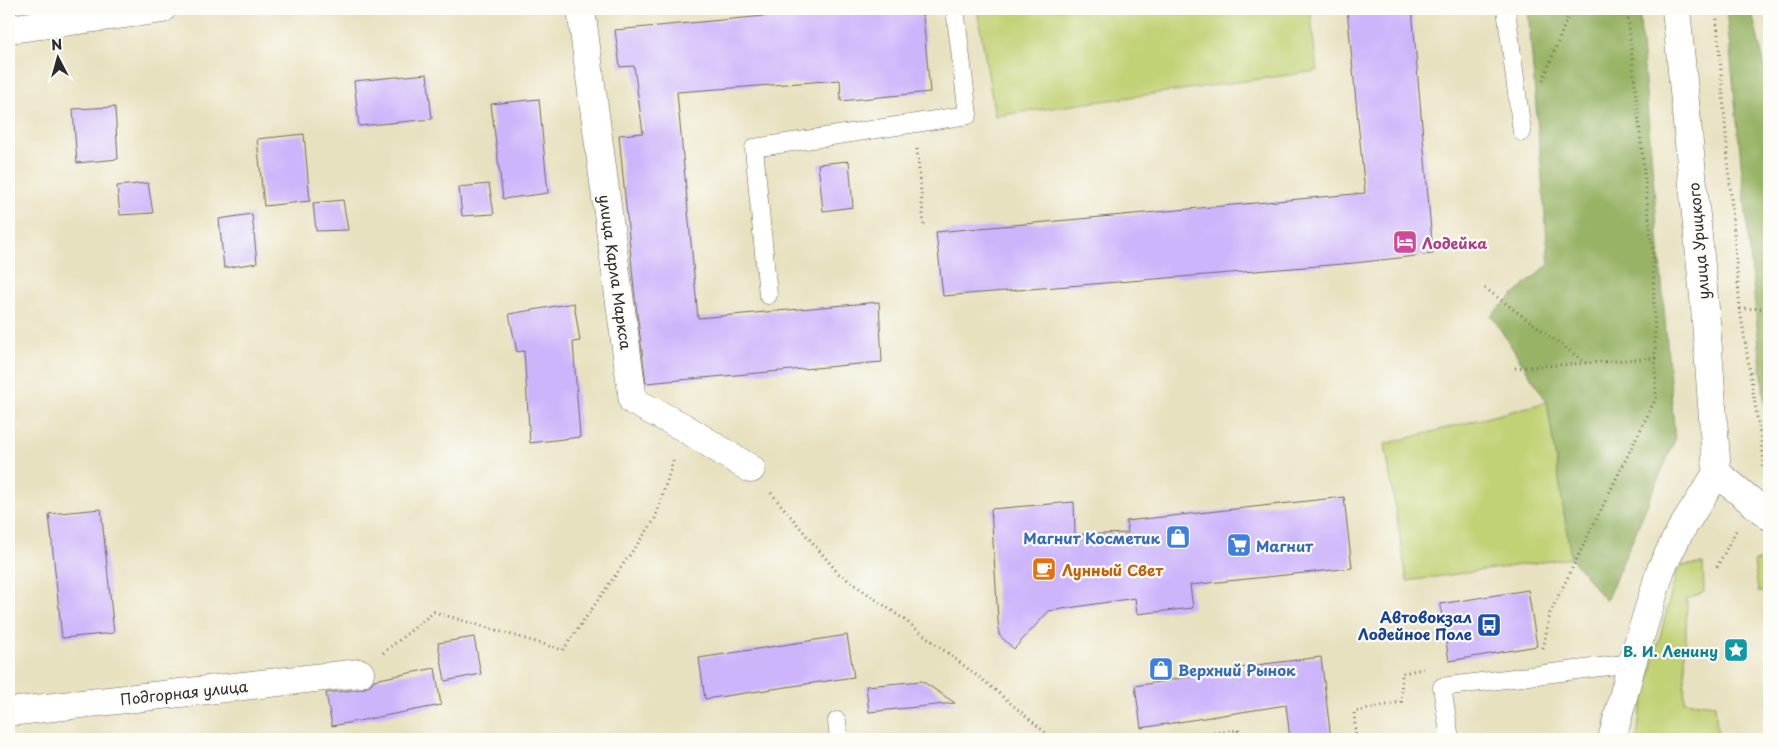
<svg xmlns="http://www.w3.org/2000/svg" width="1778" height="748" viewBox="0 0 1778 748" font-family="'Playpen Sans',sans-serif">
<rect width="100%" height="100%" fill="#fdfcf7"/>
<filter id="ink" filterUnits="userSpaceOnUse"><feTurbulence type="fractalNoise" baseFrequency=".02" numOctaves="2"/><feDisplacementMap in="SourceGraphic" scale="10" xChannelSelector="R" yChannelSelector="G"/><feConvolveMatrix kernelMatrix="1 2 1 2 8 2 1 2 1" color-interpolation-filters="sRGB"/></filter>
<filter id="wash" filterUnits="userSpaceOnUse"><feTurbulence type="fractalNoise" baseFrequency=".0096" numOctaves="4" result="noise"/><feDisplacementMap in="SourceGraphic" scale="20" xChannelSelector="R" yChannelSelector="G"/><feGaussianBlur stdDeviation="1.12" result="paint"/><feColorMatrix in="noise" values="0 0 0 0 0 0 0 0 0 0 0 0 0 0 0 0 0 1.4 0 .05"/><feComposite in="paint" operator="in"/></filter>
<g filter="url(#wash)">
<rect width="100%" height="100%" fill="#e7e1bf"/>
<path fill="#c1d174" stroke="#767e50" d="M 977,9 L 1310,9 L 1317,71 L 995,116 Z
M 1547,402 L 1571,558 L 1407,581 L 1385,444 Z
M 1769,558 L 1769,592 L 1758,592 L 1754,562 Z
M 1703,564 L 1704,592 L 1687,599 L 1684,701 L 1715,705 L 1718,739 L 1637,739 L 1640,714 L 1677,571 L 1683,565 Z"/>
<path fill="#98b366" stroke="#626f48" d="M 1528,9 L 1639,9 L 1675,440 L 1606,601 L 1571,558 L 1547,402 L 1491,315 L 1549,264 Z
M 1726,9 L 1751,9 L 1769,84 L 1769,448 Z"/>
<g id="blocks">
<path fill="#ccb5fb" d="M 839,9 L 915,9 L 923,16 L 930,92 L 841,101 L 840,80 L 677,92 L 698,318 L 879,302 L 882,362 L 646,383 L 634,289 L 619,135 L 643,133 L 634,66 L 620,67 L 615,30 Z
M 1347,9 L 1412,9 L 1433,254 L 1355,263 L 943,296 L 936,232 L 1365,193 Z
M 427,74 L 432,119 L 359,126 L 354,81 Z
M 539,99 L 548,193 L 503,199 L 491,104 Z
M 115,107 L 118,159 L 77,163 L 73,109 Z
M 304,134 L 310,201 L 264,206 L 257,139 Z
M 849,161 L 853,207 L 823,211 L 818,164 Z
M 148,183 L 153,213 L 120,215 L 117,186 Z
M 489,184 L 494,214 L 462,216 L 459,187 Z
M 343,200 L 348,230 L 316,231 L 313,203 Z
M 252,214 L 257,263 L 224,268 L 219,219 Z
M 574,303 L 580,341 L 573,342 L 580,437 L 530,443 L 524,351 L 517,352 L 509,314 Z
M 1344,497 L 1352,568 L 1190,585 L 1193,608 L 1137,614 L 1135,598 L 1049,611 L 1014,649 L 999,635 L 991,509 L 1074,502 L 1075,535 L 1128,533 L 1126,521 Z
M 101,509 L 114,633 L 62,638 L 49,514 Z
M 1528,590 L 1537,646 L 1449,661 L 1440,604 Z
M 847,635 L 854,677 L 705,699 L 699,658 Z
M 474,637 L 481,674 L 445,681 L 438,643 Z
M 1321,657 L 1331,739 L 1290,739 L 1286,705 L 1141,728 L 1135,686 L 1264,664 Z
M 435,668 L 441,705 L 332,726 L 326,693 L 362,689 L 369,686 L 374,680 Z
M 922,681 L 955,703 L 869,712 L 866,686 Z"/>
</g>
</g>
<g filter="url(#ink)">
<use href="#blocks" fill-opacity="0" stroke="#6d6b5f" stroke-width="1"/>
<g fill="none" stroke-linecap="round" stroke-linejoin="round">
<defs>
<path id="lane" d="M 1506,9 L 1522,132
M 768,295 L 754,148 L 968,115 L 955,9
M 837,721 L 839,739
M 1450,739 L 1442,687 L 1632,663"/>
<path id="street" d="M 581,9 L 633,401 L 683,427 L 751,469
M 9,712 L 360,673"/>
<path id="secondary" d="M 1676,9 L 1705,308 L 1717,473
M 9,29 L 162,9
M 1717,473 L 1769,516
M 1612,739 L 1632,663 L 1661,569 L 1679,533 L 1717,473"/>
</defs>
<use href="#lane" stroke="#6d6b5f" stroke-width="19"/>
<use href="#street" stroke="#6d6b5f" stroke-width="29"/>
<use href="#secondary" stroke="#6d6b5f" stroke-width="29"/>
<path stroke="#6d6b5f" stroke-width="3" stroke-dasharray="1 4" stroke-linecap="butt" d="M 1716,9 L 1740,309 L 1764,461 L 1761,470
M 1543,80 L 1571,9
M 917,149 L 924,225
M 1485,288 L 1586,363
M 1740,309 L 1769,308
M 1515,368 L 1656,358
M 771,493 L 838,573 L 902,618 L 989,685 L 1053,739
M 1717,567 L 1737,529
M 1543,648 L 1550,613 L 1656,398 L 1653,256 L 1627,9
M 383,653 L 434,612 L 563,650 L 655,519 L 674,458
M 1238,730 L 1239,739
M 1164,739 L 1238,730 L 1247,739
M 1356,739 L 1354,712 L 1401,702 L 1402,673 L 1423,669"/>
<use href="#lane" stroke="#fff" stroke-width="18"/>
<use href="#street" stroke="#fff" stroke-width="28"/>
<use href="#secondary" stroke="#fff" stroke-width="28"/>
</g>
</g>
<defs>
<symbol id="hotel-square" viewBox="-11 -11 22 22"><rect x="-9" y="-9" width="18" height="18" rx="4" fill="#d1479c" stroke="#fdfcf7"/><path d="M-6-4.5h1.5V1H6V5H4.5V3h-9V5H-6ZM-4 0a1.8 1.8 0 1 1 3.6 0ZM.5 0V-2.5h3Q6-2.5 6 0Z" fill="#fff"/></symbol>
<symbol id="shop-square" viewBox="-11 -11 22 22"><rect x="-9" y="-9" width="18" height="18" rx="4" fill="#3f7fe0" stroke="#fdfcf7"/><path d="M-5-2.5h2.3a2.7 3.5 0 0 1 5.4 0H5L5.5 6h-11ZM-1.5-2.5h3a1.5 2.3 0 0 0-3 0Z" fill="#fff"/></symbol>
<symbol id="supermarket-square" viewBox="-11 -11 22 22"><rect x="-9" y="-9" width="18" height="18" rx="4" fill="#3f7fe0" stroke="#fdfcf7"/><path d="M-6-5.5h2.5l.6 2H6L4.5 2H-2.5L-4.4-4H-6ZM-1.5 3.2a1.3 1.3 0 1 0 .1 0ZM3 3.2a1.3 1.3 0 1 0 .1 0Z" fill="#fff"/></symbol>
<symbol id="cafe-square" viewBox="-11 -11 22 22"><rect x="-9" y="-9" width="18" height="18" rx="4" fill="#e8710a" stroke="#fdfcf7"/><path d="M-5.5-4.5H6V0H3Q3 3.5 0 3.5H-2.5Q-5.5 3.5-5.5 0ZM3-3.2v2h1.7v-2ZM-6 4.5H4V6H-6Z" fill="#fff"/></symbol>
<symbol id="bus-square" viewBox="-11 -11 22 22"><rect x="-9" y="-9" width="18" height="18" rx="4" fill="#1a4fb4" stroke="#fdfcf7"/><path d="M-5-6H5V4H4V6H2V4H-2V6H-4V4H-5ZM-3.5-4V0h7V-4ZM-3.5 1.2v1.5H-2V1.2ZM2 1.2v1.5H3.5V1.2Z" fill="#fff"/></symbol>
<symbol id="sight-square" viewBox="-11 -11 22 22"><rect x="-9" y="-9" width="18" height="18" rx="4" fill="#0f9aa8" stroke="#fdfcf7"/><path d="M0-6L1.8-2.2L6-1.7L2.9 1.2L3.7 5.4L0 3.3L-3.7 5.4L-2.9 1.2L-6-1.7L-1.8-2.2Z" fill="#fff"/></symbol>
</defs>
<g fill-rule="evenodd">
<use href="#hotel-square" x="1391" y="228" width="28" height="28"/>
<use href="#shop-square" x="1164" y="523" width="28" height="28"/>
<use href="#supermarket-square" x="1225" y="531" width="28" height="28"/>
<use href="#cafe-square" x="1030" y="555" width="28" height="28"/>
<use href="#bus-square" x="1475" y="611" width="28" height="28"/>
<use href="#sight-square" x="1722" y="636" width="28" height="28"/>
<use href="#shop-square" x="1147" y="655" width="28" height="28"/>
</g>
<g text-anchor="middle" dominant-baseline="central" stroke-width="4.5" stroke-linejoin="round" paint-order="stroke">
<g font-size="15" fill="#2b2b2b" stroke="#fdfcf7">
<text transform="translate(1698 241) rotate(-95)">улица Урицкого</text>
<text transform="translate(616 272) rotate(82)">улица Карла Маркса</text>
<text transform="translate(184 692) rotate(-6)">Подгорная улица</text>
</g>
<g font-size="15" font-weight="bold" fill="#b23c85" stroke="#fdfcf7" text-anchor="start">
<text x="1422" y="242">Лодейка</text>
</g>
<g font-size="15" font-weight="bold" fill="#366cbe" stroke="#fdfcf7" text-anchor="start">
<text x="1160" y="537" text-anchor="end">Магнит Косметик</text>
<text x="1256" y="545">Магнит</text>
<text x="1178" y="669">Верхний Рынок</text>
</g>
<g font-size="15" font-weight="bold" fill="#c56008" stroke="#fdfcf7" text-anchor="start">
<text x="1062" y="569">Лунный Свет</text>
</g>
<g font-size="15" font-weight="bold" fill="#164399" stroke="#fdfcf7" text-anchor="end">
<text x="1472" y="616">Автовокзал<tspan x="1472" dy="17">Лодейное Поле</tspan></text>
</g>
<g font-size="15" font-weight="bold" fill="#0d838f" stroke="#fdfcf7" text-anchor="end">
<text x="1718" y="650">В. И. Ленину</text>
</g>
</g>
<rect width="1778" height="748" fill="none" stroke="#fdfcf7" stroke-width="30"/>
<g transform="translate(58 58) rotate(354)" stroke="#fdfcf7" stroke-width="4" paint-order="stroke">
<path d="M0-4L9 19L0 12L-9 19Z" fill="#2b2b2b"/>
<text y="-8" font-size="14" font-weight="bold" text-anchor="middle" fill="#2b2b2b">N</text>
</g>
</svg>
